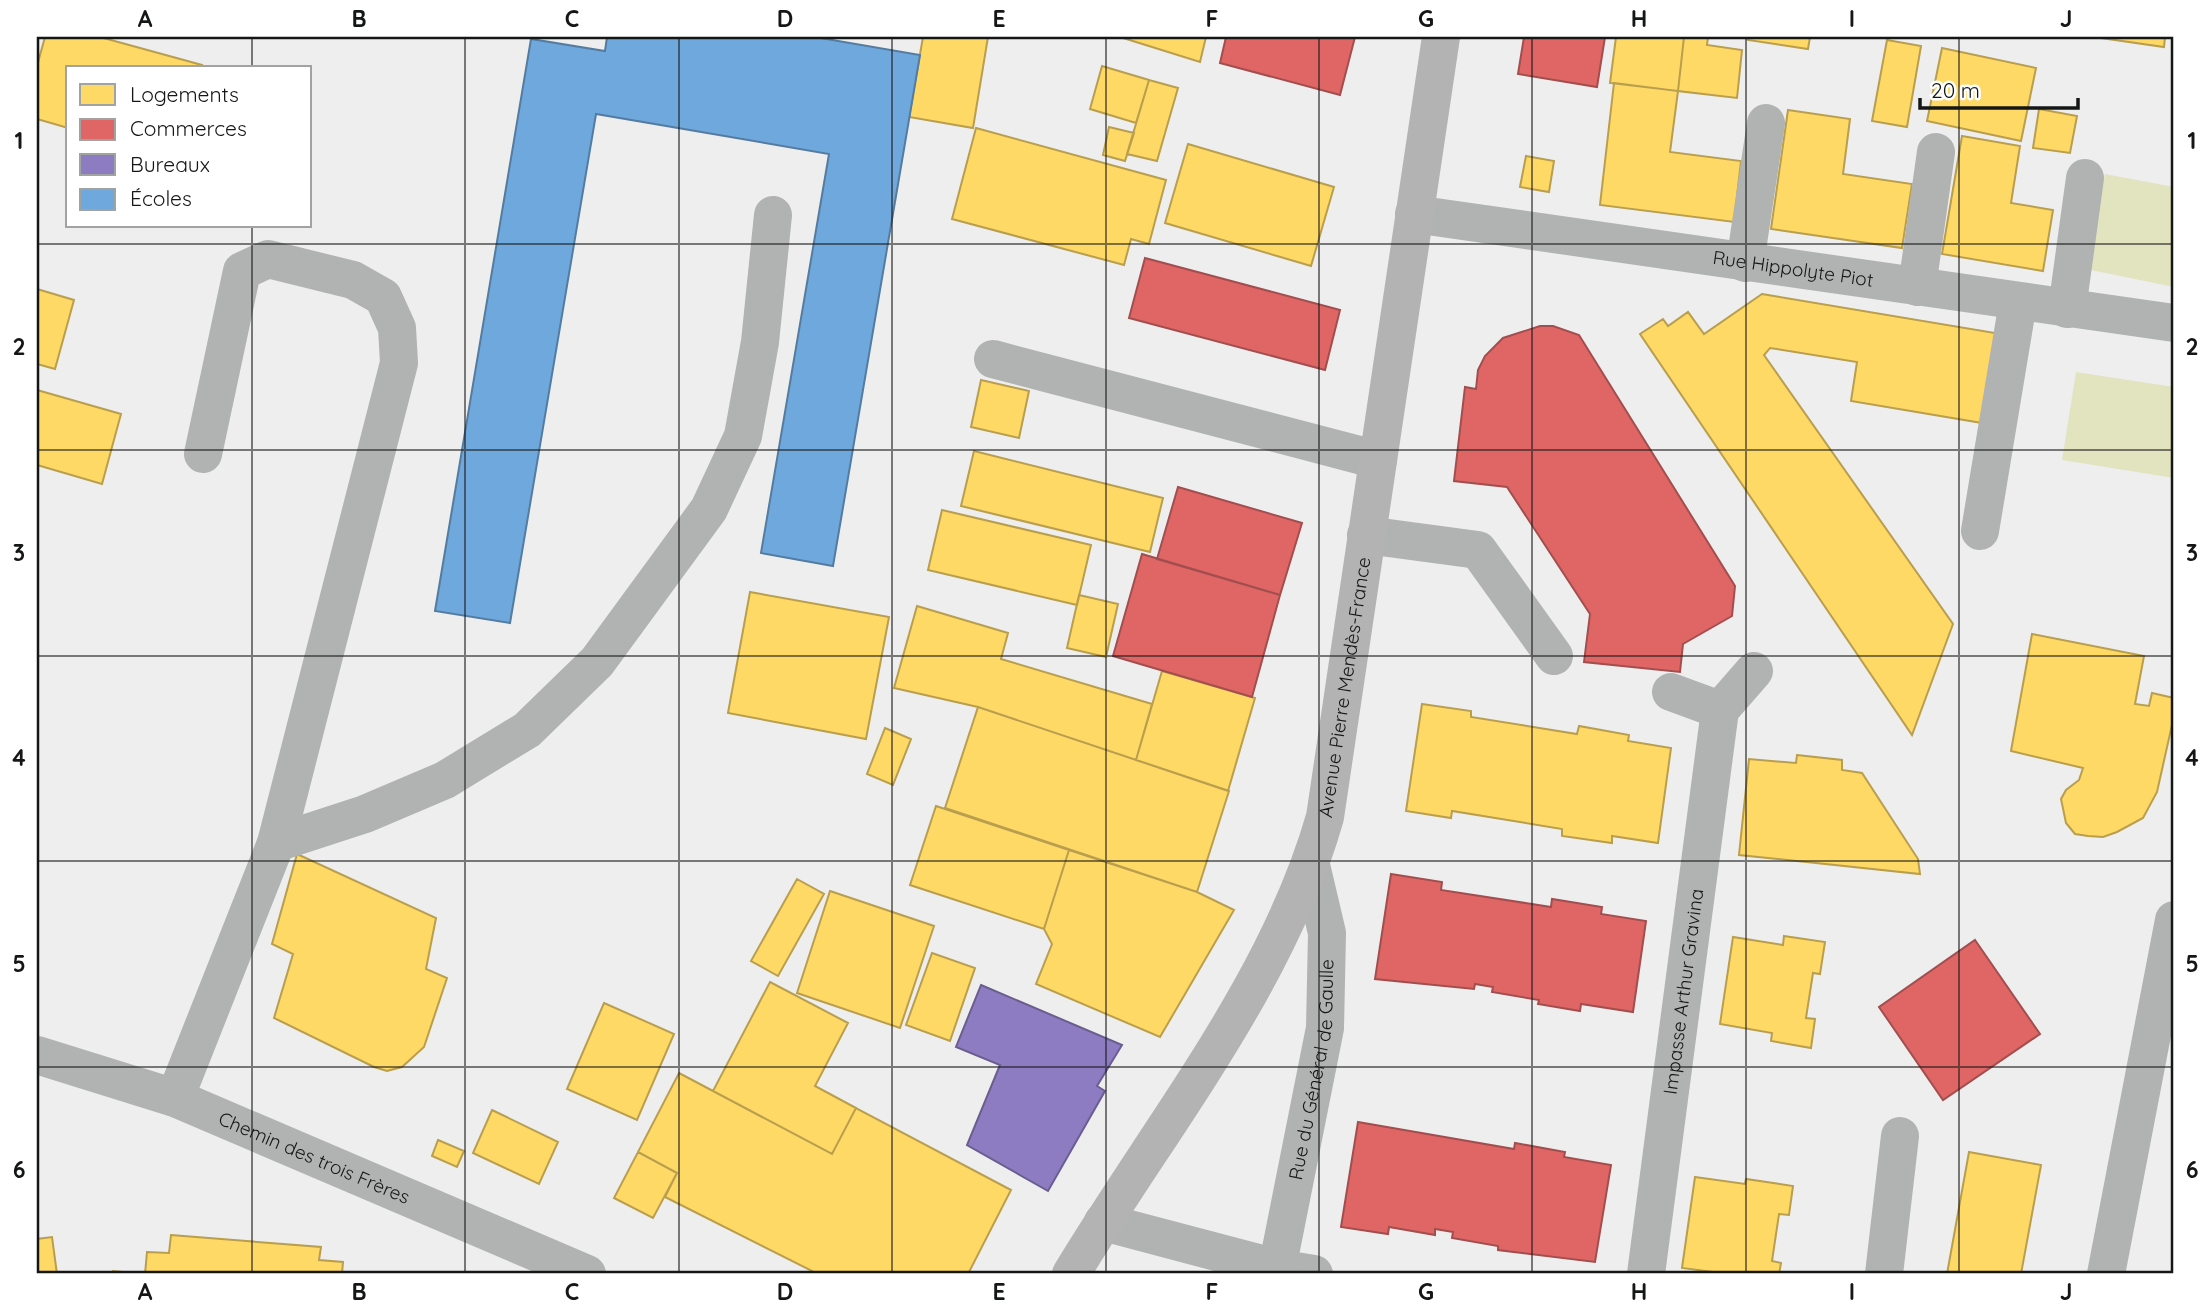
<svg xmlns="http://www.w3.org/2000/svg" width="2211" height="1311" viewBox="0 0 2211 1311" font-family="Quicksand,sans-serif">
<rect width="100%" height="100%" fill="#eee"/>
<path fill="#e2e4bf" d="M 2105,174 L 2174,187 L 2174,287 L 2086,269 Z
M 2076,372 L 2174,387 L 2174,478 L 2062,460 Z"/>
<path fill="#ffd966" stroke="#b99e4e" stroke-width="2" d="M 45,37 L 100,37 L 202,65 L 201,68 L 68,68 L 68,128 L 37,119 L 37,66 Z
M 923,37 L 988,37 L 973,128 L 909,117 Z
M 1120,37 L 1206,37 L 1200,62 Z
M 1616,37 L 1684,37 L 1678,91 L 1610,83 Z
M 1684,37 L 1708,37 L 1707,45 L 1742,50 L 1737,98 L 1678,91 Z
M 1748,37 L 1810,37 L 1808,49 L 1748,40 Z
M 2094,37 L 2165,37 L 2164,47 Z
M 1887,40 L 1921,46 L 1907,127 L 1872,121 Z
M 1942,48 L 2036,68 L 2021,141 L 1927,121 Z
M 1102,66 L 1149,80 L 1136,123 L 1090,109 Z
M 1149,80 L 1178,88 L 1157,161 L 1127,154 Z
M 1614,83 L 1678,91 L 1670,152 L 1741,161 L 1734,222 L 1600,205 Z
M 2039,109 L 2077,116 L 2070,153 L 2033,148 Z
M 1788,110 L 1850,119 L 1843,174 L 1912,184 L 1902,248 L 1771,229 Z
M 1109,127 L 1134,133 L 1125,161 L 1103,155 Z
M 976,128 L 1166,180 L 1149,244 L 1131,239 L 1124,265 L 952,219 Z
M 1962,136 L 2020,146 L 2011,203 L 2053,210 L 2043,271 L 1942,254 Z
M 1188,144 L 1334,187 L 1311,266 L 1165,223 Z
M 1526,156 L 1554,161 L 1549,192 L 1520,187 Z
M 37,289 L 74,300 L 55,369 L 37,364 Z
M 1762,294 L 2001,334 L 1988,424 L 1851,401 L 1857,362 L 1770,348 L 1764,355 L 1953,624 L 1912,735 L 1640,334 L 1663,319 L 1668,326 L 1688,312 L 1704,334 Z
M 981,380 L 1029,391 L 1019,438 L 971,427 Z
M 37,390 L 121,414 L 102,484 L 37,465 Z
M 974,451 L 1163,498 L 1150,552 L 961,506 Z
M 942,510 L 1091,545 L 1077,605 L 928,570 Z
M 750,592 L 889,617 L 866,739 L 728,713 Z
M 1079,595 L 1118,604 L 1106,657 L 1067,648 Z
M 917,606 L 1008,633 L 1001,659 L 1152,704 L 1136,760 L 978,707 L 894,688 Z
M 2032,634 L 2144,656 L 2135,704 L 2149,706 L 2152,693 L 2174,698 L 2174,716 L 2157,792 L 2143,818 L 2117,832 L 2103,837 L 2088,836 L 2075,834 L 2066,823 L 2061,799 L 2066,790 L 2079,780 L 2083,768 L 2011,751 Z
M 1162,671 L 1255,698 L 1228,791 L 1136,760 Z
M 1422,704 L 1471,711 L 1471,717 L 1577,734 L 1579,726 L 1629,735 L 1628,741 L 1671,748 L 1658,843 L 1612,836 L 1612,843 L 1562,836 L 1562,829 L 1452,811 L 1451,818 L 1406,811 Z
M 978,707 L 1229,791 L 1197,892 L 945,808 Z
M 885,728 L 911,739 L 893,785 L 867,774 Z
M 1797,755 L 1842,760 L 1842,770 L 1862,773 L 1918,859 L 1920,874 L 1739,855 L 1749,759 L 1796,763 Z
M 936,806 L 1069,850 L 1044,929 L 910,885 Z
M 1069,850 L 1197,892 L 1234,910 L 1160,1037 L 1036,984 L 1052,944 L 1044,929 Z
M 297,854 L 436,918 L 426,969 L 447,978 L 424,1047 L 402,1067 L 387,1071 L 374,1067 L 274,1018 L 293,954 L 272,944 Z
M 797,879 L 824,894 L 778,976 L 751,961 Z
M 830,891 L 934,926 L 900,1028 L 797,993 Z
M 1784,936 L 1825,942 L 1820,974 L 1813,973 L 1806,1018 L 1815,1019 L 1811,1048 L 1771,1041 L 1772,1033 L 1720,1024 L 1733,937 L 1783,945 Z
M 932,953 L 975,968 L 950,1041 L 906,1025 Z
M 770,982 L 848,1023 L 815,1086 L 856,1108 L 832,1154 L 713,1091 Z
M 604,1003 L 674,1034 L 637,1120 L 567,1089 Z
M 679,1073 L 832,1154 L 856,1108 L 1011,1190 L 968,1274 L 818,1274 L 665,1197 L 677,1173 L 638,1152 Z
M 492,1110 L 558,1142 L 539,1184 L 473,1153 Z
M 438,1140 L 464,1151 L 457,1167 L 432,1156 Z
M 638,1152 L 677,1173 L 653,1218 L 614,1198 Z
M 1969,1152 L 2041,1165 L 2021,1274 L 1947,1274 Z
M 1695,1177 L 1745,1184 L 1746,1179 L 1793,1186 L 1789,1215 L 1779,1214 L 1772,1261 L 1781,1263 L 1779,1274 L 1729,1274 L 1682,1268 Z
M 171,1235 L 321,1247 L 319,1260 L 343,1262 L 342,1274 L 113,1274 L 113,1271 L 145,1274 L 147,1252 L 169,1253 Z
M 52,1237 L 57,1274 L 37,1274 L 37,1239 Z"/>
<path fill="#e06666" stroke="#a34e4e" stroke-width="2" d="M 1226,37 L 1355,37 L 1340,95 L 1220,63 Z
M 1524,37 L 1605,37 L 1597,87 L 1518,74 Z
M 1145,258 L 1340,310 L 1325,370 L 1129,318 Z
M 1540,326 L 1553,326 L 1579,335 L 1735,586 L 1732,616 L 1683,644 L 1680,672 L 1584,662 L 1590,614 L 1507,487 L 1454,481 L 1465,387 L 1476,389 L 1478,370 L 1485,356 L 1503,338 Z
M 1178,487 L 1302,523 L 1280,595 L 1157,559 Z
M 1142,554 L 1280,595 L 1252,697 L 1113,656 Z
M 1391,874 L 1442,882 L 1441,890 L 1551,907 L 1552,899 L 1602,907 L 1601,914 L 1646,921 L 1633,1012 L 1581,1004 L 1580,1011 L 1538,1004 L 1539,1000 L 1492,992 L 1493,987 L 1475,984 L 1474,989 L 1375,979 Z
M 1975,940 L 2040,1034 L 1943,1100 L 1879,1007 Z
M 1358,1122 L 1514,1149 L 1515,1143 L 1565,1152 L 1564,1157 L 1611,1165 L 1595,1262 L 1498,1250 L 1498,1246 L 1452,1238 L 1453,1232 L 1435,1229 L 1435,1235 L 1389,1227 L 1388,1234 L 1341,1227 Z"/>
<path fill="#8e7cc3" stroke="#6a5d8f" stroke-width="2" d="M 981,985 L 1122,1045 L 1097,1086 L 1105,1091 L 1048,1191 L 967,1145 L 1000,1065 L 956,1047 Z"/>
<path fill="#6fa8dc" stroke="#547ca1" stroke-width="2" d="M 607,37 L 815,37 L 920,55 L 833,566 L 761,553 L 829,154 L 596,114 L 510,623 L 435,611 L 531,39 L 605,51 Z"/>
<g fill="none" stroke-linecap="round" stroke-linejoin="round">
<g stroke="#b1b2b2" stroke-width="38">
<path id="s1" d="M 1414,214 L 2174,323"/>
<path d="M 1745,263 L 1766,123"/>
<path d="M 1917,287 L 1936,152"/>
<path d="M 2067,309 L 2085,178"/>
<path d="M 993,359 L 1378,460"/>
<path d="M 1980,531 L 2018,302"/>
<path d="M 1366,535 L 1478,550 L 1554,656"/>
<path d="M 1671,692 L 1720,710 L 1754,671"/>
<path d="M 276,843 L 365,814 L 445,780 L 527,730 L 597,662 L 709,509 L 743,436 L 760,342 L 773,215"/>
<path id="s2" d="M 37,1055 L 175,1098 L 587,1274"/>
<path d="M 175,1098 L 276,843 L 399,363 L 397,328 L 383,297 L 353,280 L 268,259 L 242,271 L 203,454"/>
<path d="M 1103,1222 L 1277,1268 L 1314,1274"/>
<path id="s3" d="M 1276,1274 L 1325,1028 L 1327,933 L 1311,865"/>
<path id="s4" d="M 1646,1274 L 1720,710"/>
<path d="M 1884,1274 L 1900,1136"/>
<path d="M 2106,1274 L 2174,920"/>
</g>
<path stroke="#b3b3b3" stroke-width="38" id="s5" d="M 1071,1274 C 1160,1126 1277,985 1325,817 L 1441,37"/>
</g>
<path fill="none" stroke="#151616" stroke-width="2" stroke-opacity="0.55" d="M 252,37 L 252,68M 465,37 L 465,1274M 679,37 L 679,1274M 892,37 L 892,1274M 1106,37 L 1106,1274M 1319,37 L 1319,1274M 1532,37 L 1532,1274M 1746,37 L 1746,1274M 1959,37 L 1959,1274M 252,226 L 252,1274M 37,244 L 2174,244M 37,450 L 2174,450M 37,656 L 2174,656M 37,861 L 2174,861M 37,1067 L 2174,1067"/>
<g text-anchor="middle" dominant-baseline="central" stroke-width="7" stroke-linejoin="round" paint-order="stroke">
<g font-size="19" fill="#151616" stroke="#fff">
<text stroke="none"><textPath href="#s1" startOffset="383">Rue Hippolyte Piot</textPath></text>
<text stroke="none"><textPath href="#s5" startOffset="656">Avenue Pierre Mendès-France</textPath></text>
<text stroke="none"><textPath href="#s4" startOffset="285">Impasse Arthur Gravina</textPath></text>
<text stroke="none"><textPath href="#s3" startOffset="208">Rue du Général de Gaulle</textPath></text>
<text stroke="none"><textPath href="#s2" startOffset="296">Chemin des trois Frères</textPath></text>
</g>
</g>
<rect width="2211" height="1311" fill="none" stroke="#ffffff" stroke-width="77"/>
<rect x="66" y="66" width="245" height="161" fill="#ffffff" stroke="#a1a2a2" stroke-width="2"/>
<rect x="80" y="84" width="35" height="21" fill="#ffd966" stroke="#a1a2a2" stroke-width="2"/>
<text x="130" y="102" font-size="21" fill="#151616">Logements</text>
<rect x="80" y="119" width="35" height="21" fill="#e06666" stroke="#a1a2a2" stroke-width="2"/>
<text x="130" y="136" font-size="21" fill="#151616">Commerces</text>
<rect x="80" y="154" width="35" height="21" fill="#8e7cc3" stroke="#a1a2a2" stroke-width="2"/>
<text x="130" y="172" font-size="21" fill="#151616">Bureaux</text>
<rect x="80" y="189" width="35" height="21" fill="#6fa8dc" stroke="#a1a2a2" stroke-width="2"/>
<text x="130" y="206" font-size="21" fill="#151616">Écoles</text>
<path d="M1920 98v10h158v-10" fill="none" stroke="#151616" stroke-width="3.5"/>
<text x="1931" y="98" font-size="21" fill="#151616" stroke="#ffffff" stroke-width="5" paint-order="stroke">20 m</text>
<rect x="38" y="38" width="2134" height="1234" fill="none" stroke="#151616" stroke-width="2.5"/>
<g font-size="23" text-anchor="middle" font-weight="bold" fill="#151616">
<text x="145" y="27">A</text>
<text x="359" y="27">B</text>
<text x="572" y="27">C</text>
<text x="785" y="27">D</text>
<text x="999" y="27">E</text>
<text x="1212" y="27">F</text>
<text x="1426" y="27">G</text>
<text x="1639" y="27">H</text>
<text x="1852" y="27">I</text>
<text x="2066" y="27">J</text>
<text x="19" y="149">1</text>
<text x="2192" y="149">1</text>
<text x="19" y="355">2</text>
<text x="2192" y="355">2</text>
<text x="19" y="561">3</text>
<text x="2192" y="561">3</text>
<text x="19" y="766">4</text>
<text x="2192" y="766">4</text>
<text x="19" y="972">5</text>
<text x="2192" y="972">5</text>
<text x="19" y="1178">6</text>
<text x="2192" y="1178">6</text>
<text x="145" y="1300">A</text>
<text x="359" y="1300">B</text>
<text x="572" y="1300">C</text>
<text x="785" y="1300">D</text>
<text x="999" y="1300">E</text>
<text x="1212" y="1300">F</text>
<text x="1426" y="1300">G</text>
<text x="1639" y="1300">H</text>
<text x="1852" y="1300">I</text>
<text x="2066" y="1300">J</text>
</g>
</svg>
